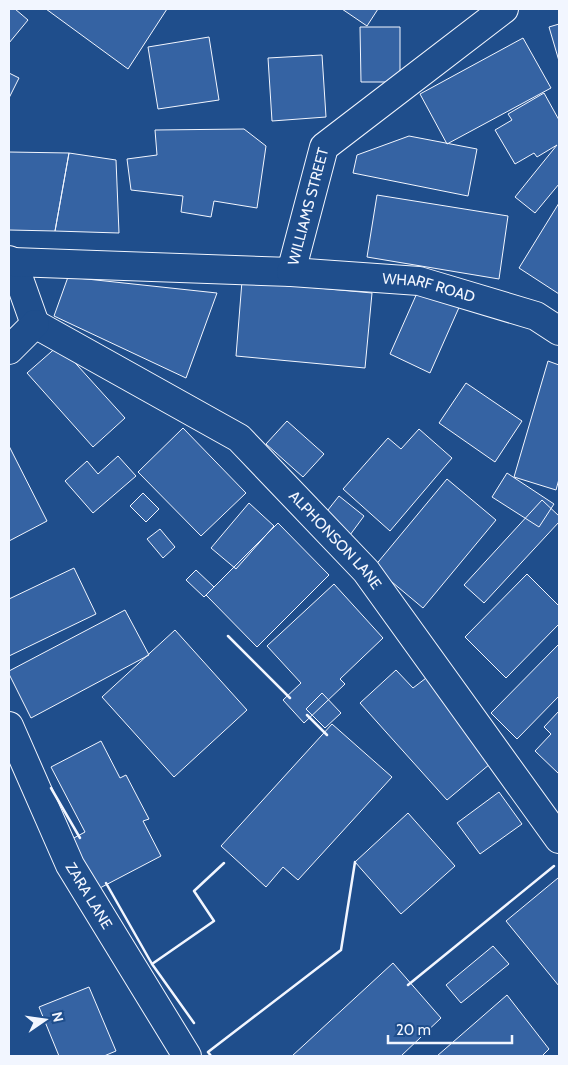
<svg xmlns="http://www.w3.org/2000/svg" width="568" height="1065" viewBox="0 0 568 1065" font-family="Cabin,sans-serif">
<rect width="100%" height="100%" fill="#1f4e8c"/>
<path fill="#3563a3" stroke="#f2f6ff" d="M 9,9 L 15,9 L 28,20 L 9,43 Z
M 46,9 L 167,9 L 128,69 Z
M 342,9 L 378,9 L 367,26 Z
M 559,24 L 559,61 L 549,27 Z
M 360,27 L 400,27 L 400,82 L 361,82 Z
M 209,37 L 219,100 L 158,109 L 148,47 Z
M 523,38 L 551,88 L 447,144 L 420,94 Z
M 322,55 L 326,117 L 272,121 L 268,58 Z
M 9,73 L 19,78 L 9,98 Z
M 544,93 L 559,120 L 559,184 L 535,213 L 515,197 L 557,145 L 537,157 L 534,153 L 515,164 L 495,130 L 512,120 L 508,114 Z
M 244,129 L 266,146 L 257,208 L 214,201 L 211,217 L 181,212 L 183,196 L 131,190 L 127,159 L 157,155 L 155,130 Z
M 409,136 L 477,149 L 468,196 L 353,173 L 357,155 Z
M 9,152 L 69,153 L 55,231 L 9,230 Z
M 69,153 L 116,160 L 119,233 L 55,231 Z
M 377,195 L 508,216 L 499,279 L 367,257 Z
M 559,203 L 559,294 L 519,268 Z
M 68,277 L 217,293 L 186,378 L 54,316 Z
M 242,281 L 372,293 L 365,368 L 236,356 Z
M 421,284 L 461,303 L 430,373 L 390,354 Z
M 59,345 L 125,418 L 93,447 L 27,373 Z
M 548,361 L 559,365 L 559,479 L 556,490 L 514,477 Z
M 466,383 L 522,421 L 495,462 L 439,423 Z
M 287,421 L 324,454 L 303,477 L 266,444 Z
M 183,428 L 246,493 L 201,536 L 138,472 Z
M 419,429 L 452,458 L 390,531 L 343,489 L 388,438 L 401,449 Z
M 9,446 L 47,521 L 9,541 Z
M 118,456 L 136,476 L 93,513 L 65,481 L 87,461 L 98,474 Z
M 507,473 L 554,504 L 539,527 L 492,497 Z
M 447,479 L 496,520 L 423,608 L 374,567 Z
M 143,493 L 159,509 L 146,522 L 130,506 Z
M 339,496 L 364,516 L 350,535 L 324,515 Z
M 542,500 L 559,516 L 559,522 L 484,603 L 464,585 Z
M 249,503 L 274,526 L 236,569 L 211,548 Z
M 278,523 L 329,575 L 257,647 L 206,595 Z
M 160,529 L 175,547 L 163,558 L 147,539 Z
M 74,568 L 96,614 L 9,656 L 9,599 Z
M 196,570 L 214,587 L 204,597 L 186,580 Z
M 527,574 L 559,606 L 559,624 L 506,678 L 465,637 Z
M 334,584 L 383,638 L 340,679 L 345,684 L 304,723 L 283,700 L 301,683 L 267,646 Z
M 125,610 L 149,655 L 31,718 L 9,674 L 9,671 Z
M 175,630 L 247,710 L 174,777 L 102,697 Z
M 559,644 L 559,696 L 517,739 L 491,713 Z
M 396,670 L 413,688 L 430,675 L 490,764 L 447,800 L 360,703 Z
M 322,693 L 341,713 L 325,728 L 306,709 Z
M 559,711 L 559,774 L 535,751 L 551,734 L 544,727 Z
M 332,724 L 392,777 L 298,880 L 283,867 L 266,887 L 221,846 Z
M 101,741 L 120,778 L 126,775 L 149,819 L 143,821 L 161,856 L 98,889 L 72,839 L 85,832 L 51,767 Z
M 499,792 L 522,824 L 480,854 L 457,823 Z
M 408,813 L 455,866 L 401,914 L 355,862 Z
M 558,878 L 559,880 L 559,986 L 506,921 Z
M 493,946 L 509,964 L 461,1003 L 446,985 Z
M 393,963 L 441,1018 L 401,1056 L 292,1056 Z
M 89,987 L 116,1051 L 104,1056 L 59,1056 L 39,1007 Z
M 507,995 L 549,1049 L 542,1056 L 437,1056 Z"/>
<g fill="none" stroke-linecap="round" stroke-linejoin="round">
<defs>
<g id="minor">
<path d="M 9,260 L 13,262 L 35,324"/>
<path id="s1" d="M 13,262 L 291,272 L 324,147 L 504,9"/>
<path id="s2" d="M 291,272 L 419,281 L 536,316 L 559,331"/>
<path id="s3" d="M 35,324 L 239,438 L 366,571 L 559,839"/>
<path d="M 9,350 L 35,324"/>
<path id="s4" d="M 9,726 L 70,865 L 187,1056"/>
</g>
</defs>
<use href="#minor" stroke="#f2f6ff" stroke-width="30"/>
<use href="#minor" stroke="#1f4e8c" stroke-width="28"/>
<path stroke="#f2f6ff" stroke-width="2.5" d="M 228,636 L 290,698
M 307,715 L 327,735
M 51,788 L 80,838
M 106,883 L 152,964 L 194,1023
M 152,964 L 214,921 L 194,891 L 224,863
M 408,985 L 554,866
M 211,1056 L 208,1052 L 341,950 L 355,862"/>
</g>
<g text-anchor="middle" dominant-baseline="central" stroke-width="4" stroke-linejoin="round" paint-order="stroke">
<g font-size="15" fill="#f2f6ff" stroke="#1f4e8c">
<text stroke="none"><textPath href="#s1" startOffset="346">WILLIAMS STREET</textPath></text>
<text stroke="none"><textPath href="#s2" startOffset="139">WHARF ROAD</textPath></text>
<text stroke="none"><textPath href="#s3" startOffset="374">ALPHONSON LANE</textPath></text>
<text stroke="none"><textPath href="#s4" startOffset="188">ZARA LANE</textPath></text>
</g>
</g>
<rect width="568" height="1065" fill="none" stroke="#f2f6ff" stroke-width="20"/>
<g transform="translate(45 1020) rotate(77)" stroke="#1f4e8c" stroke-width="4" paint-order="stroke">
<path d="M0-4L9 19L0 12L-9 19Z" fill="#f2f6ff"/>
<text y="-8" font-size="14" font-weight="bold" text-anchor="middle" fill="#f2f6ff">N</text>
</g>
<path d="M388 1035v8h124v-8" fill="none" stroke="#f2f6ff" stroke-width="2.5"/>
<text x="396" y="1035" font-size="15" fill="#f2f6ff" stroke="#1f4e8c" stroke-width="4" paint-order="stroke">20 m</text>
</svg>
